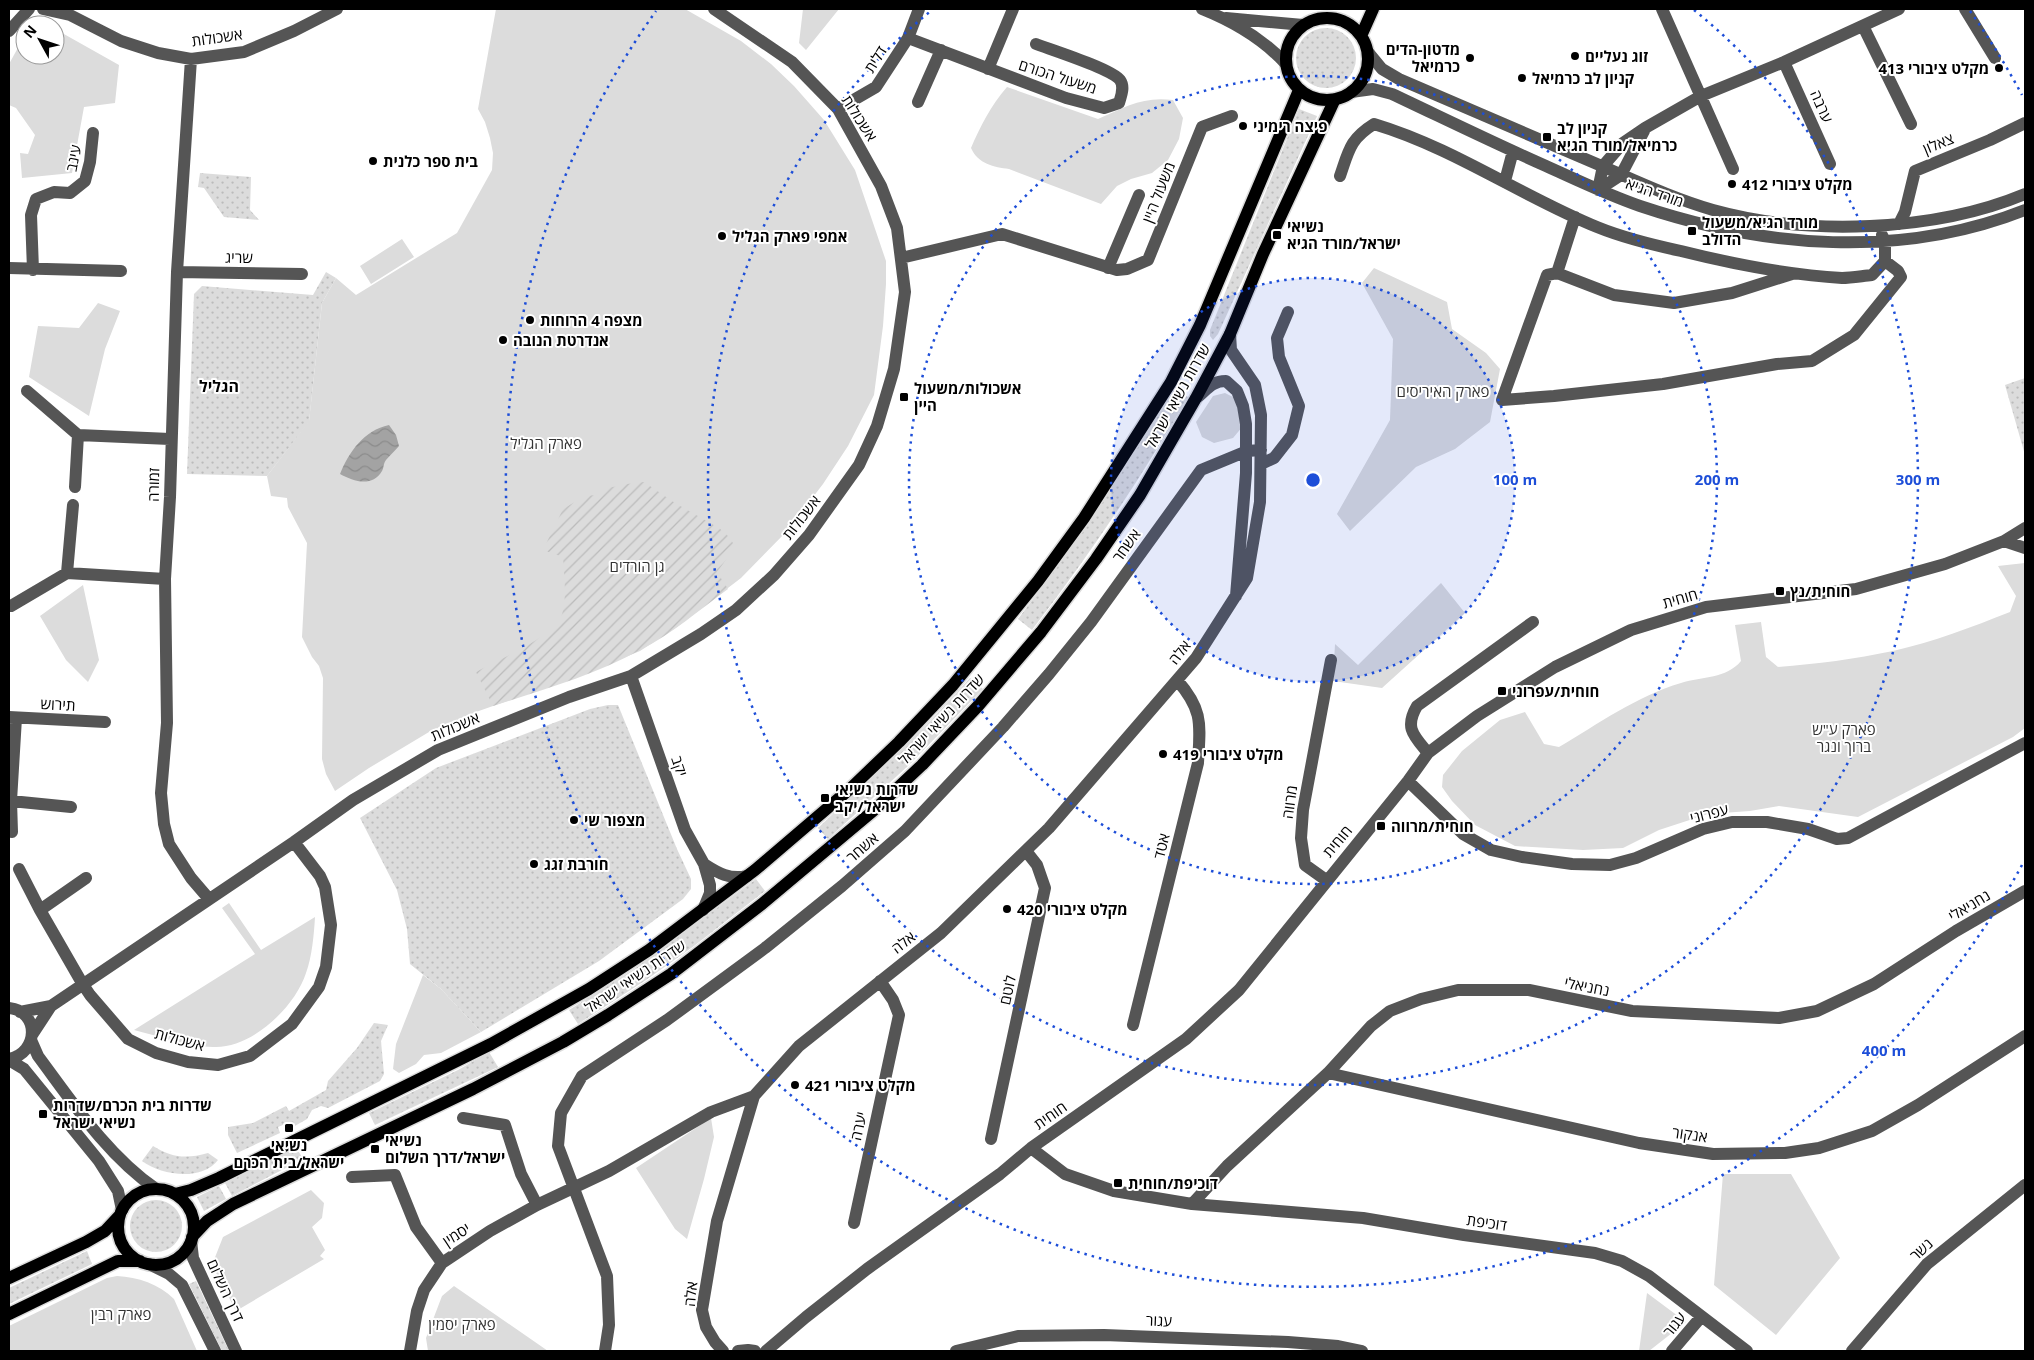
<svg xmlns="http://www.w3.org/2000/svg" width="2034" height="1360" viewBox="0 0 2034 1360" font-family="'Open Sans',Heebo,sans-serif">
<defs>
<pattern id="grass-dots" width="8" height="8" patternUnits="userSpaceOnUse" patternTransform="scale(1.25)"><rect width="8" height="8" fill="#dcdcdc"/><path d="M2 2h.1M6 6h.1" fill="none" stroke="#bbb" stroke-width="1.8" stroke-linecap="round"/></pattern>
<pattern id="garden-furrows" width="10" height="10" patternUnits="userSpaceOnUse" patternTransform="scale(1.25)"><rect width="10" height="10" fill="#dcdcdc"/><path d="M-1 1l2-2M0 10L10 0M9 11l2-2" fill="none" stroke="#bbb"/></pattern>
<pattern id="water-waves" width="16" height="10" patternUnits="userSpaceOnUse" patternTransform="scale(1.25)"><rect width="16" height="10" fill="#a3a3a3"/><path d="M0 5q4-4 8 0t8 0" fill="none" stroke="#8b8b8b"/></pattern>
</defs>
<rect width="100%" height="100%" fill="#fff"/>
<path fill="url(#grass-dots)" d="M1296 58a30 30 0 1 1 60 0a30 30 0 1 1-60 0Z
M 1299,109 L 1317,116 L 1218,334 L 1213,340 L 1210,336 L 1210,330 Z
M 200,173 L 251,177 L 250,210 L 259,220 L 224,217 L 204,188 L 198,187 Z
M 326,272 L 336,278 L 322,303 L 309,422 L 267,476 L 187,474 L 194,294 L 202,286 L 313,295 Z
M 2025,378 L 2025,455 L 2005,385 Z
M 1175,389 L 1188,397 C 1141,478 1089,556 1032,630 L 1018,619 C 1074,545 1125,468 1175,389 Z
M 970,678 L 983,689 L 909,765 L 828,839 L 818,828 L 930,721 Z
M 608,705 L 618,705 L 677,849 L 691,879 L 691,889 L 683,899 L 599,961 L 481,1032 L 441,989 L 410,964 L 407,929 L 397,890 L 360,818 L 436,768 L 590,709 Z
M 756,879 L 765,891 L 694,946 L 646,980 L 578,1024 L 569,1010 L 637,967 Z
M 374,1023 L 388,1025 L 381,1041 L 384,1074 L 380,1081 L 328,1108 L 321,1106 L 312,1110 L 307,1119 L 293,1127 L 290,1122 L 278,1127 L 280,1133 L 237,1153 L 228,1135 L 228,1127 L 253,1123 L 286,1106 L 289,1111 L 326,1090 L 328,1081 L 357,1048 Z
M 489,1052 L 498,1067 L 375,1125 L 369,1113 L 458,1070 Z
M 153,1146 C 172,1158 187,1159 208,1153 L 218,1160 C 201,1182 161,1175 142,1161 Z
M 296,1147 L 303,1159 L 232,1196 L 225,1183 Z
M 219,1186 L 226,1199 L 204,1211 L 197,1197 Z
M130 1226a26 26 0 1 1 52 0a26 26 0 1 1-52 0Z
M 87,1251 L 92,1264 L 9,1304 L 9,1288 Z
M 196,1281 L 229,1351 L 222,1351 L 189,1284 Z"/>
<path fill="#dcdcdc" d="M 496,9 L 685,9 L 741,41 L 771,64 L 794,86 L 824,120 L 855,170 L 886,261 L 886,284 L 883,326 L 874,395 L 848,446 L 823,484 L 787,531 L 741,578 L 677,627 L 640,651 L 592,671 L 476,712 L 429,732 L 369,768 L 335,791 L 326,774 L 322,759 L 323,678 L 319,666 L 312,657 L 302,637 L 307,543 L 288,507 L 287,498 L 271,496 L 267,476 L 309,421 L 322,303 L 336,278 L 356,295 L 457,233 L 492,170 L 493,153 L 490,138 L 485,122 L 478,109 Z
M 803,9 L 839,9 L 806,50 L 799,43 Z
M 55,29 L 119,65 L 115,103 L 84,107 L 72,173 L 22,178 L 20,153 L 28,154 L 35,135 L 16,108 L 9,105 L 9,64 L 25,35 L 25,55 L 55,55 Z
M 1007,87 L 1098,119 C 1125,107 1143,96 1173,100 L 1183,118 L 1179,139 L 1168,160 L 1152,173 L 1131,179 L 1117,186 L 1101,204 L 1009,169 C 994,167 978,164 971,148 C 980,127 991,105 1007,87 Z
M 402,239 L 414,257 L 371,284 L 360,266 Z
M 1374,268 L 1447,302 L 1452,329 L 1486,353 L 1500,369 L 1490,422 L 1455,449 L 1416,467 L 1350,531 L 1337,514 L 1390,420 L 1393,339 L 1362,283 Z
M 98,303 L 120,311 L 105,349 L 89,416 L 29,377 L 38,326 L 79,328 Z
M 1225,393 L 1237,399 L 1243,426 L 1233,438 L 1214,443 L 1202,437 L 1196,422 L 1213,396 Z
M 2025,563 L 2025,728 L 2013,737 L 1858,817 L 1779,806 L 1750,811 L 1708,814 L 1659,830 L 1623,848 L 1583,850 L 1515,846 L 1475,825 L 1452,801 L 1442,787 L 1443,775 L 1462,751 L 1500,720 L 1525,712 L 1544,744 L 1559,747 C 1598,724 1637,696 1681,683 C 1703,676 1726,679 1741,661 L 1735,625 L 1761,622 L 1766,657 L 1778,667 C 1817,664 1855,659 1893,651 C 1933,642 1972,627 2010,612 L 2016,596 L 1998,566 Z
M 1441,583 L 1465,613 L 1382,688 L 1333,681 L 1335,644 L 1358,665 Z
M 83,585 L 99,660 L 88,682 L 66,660 L 40,616 Z
M 229,903 L 261,950 L 315,917 C 314,934 312,957 306,973 C 295,1007 253,1047 216,1047 C 190,1048 159,1036 134,1030 L 255,954 L 222,908 Z
M 423,975 L 441,989 L 481,1032 L 441,1053 L 424,1055 L 416,1064 L 399,1073 L 393,1069 L 396,1044 Z
M 711,1118 L 714,1137 L 704,1179 L 687,1239 L 675,1229 L 636,1168 Z
M 1723,1174 L 1791,1174 L 1840,1258 L 1776,1335 L 1714,1285 Z
M 311,1190 L 324,1203 L 322,1218 L 312,1227 L 325,1250 L 320,1256 L 324,1259 L 236,1311 L 212,1265 L 223,1237 Z
M 117,1276 C 138,1277 159,1284 174,1299 L 197,1351 L 9,1351 L 9,1326 L 107,1278 Z
M 454,1286 L 548,1351 L 428,1351 L 426,1338 L 442,1296 Z
M 1647,1293 L 1686,1322 L 1649,1351 L 1639,1351 Z"/>
<path fill="url(#garden-furrows)" d="M 644,482 L 675,503 L 719,528 L 727,535 L 733,543 L 732,547 L 728,557 L 717,572 L 728,589 C 699,610 672,634 640,650 C 595,675 542,690 493,706 L 476,672 C 498,660 548,639 560,619 C 568,605 564,572 563,557 L 543,550 L 563,509 L 585,496 L 596,495 L 608,488 L 627,484 Z"/>
<path fill="url(#water-waves)" d="M 389,425 L 396,435 L 399,446 C 395,451 390,455 386,460 C 383,464 384,468 382,471 C 372,488 353,481 340,474 C 349,452 364,430 389,425 Z"/>
<g fill="none" stroke-linecap="round" stroke-linejoin="round">
<defs>
<path id="major" d="M1286 59a41 41 0 1 1 82 0a41 41 0 1 1-82 0Z
M 1361,36 L 1373,9
M118 1227a38 38 0 1 1 76 0a38 38 0 1 1-76 0Z
M 175,1194 L 191,1190 L 219,1178 L 491,1044 L 589,989 L 649,950 L 755,870 L 851,788 L 899,742 L 953,685 L 1038,581 L 1084,518 L 1171,382 L 1200,325 L 1299,90
M 192,1237 L 207,1221 L 233,1204 L 473,1089 L 563,1042 L 608,1015 L 671,974 L 762,904 L 873,811 L 922,765 L 978,706 L 1041,632 L 1096,559 L 1140,495 L 1196,398 L 1230,334 L 1263,254 L 1335,99
M 9,1278 L 86,1242 L 105,1231 L 119,1216
M 9,1314 L 118,1261 L 140,1261"/>
</defs>
<use href="#major" stroke="#dbdbdb" stroke-width="15"/>
<path stroke="#555" stroke-width="12" d="M 43,9 L 70,15 L 121,41 L 158,53 L 191,59 L 244,52 L 294,31 L 337,9
M 1202,9 C 1232,21 1264,40 1286,64
M 1662,9 L 1733,169
M 1965,9 L 1995,58
M 1226,18 L 1303,25
M 1863,26 L 1911,124
M 9,31 L 29,9
M 908,38 L 1066,98 L 1104,108 L 1119,103 C 1121,96 1125,87 1120,80 C 1112,69 1052,50 1036,44
M 1368,52 L 1382,69 L 1399,79 C 1462,106 1526,133 1590,161 C 1630,178 1671,198 1713,210 C 1807,236 1934,232 2025,194
M 191,59 L 177,272 L 170,497 L 165,579 L 167,723 L 161,793 L 164,824 L 169,844 L 191,878 L 209,899
M 1784,62 L 1830,164
M 988,69 L 1013,9
M 1351,92 L 1373,89 L 1392,94 C 1443,118 1494,143 1546,166 C 1577,180 1608,195 1640,206 C 1765,248 1901,259 2025,210
M 918,102 L 941,50
M 838,109 L 876,87 L 908,38 L 919,9
M 1340,176 C 1349,150 1350,139 1374,124 C 1454,148 1521,196 1597,227 C 1624,238 1653,245 1681,251 C 1733,264 1788,275 1842,278 C 1851,278 1862,276 1872,275 L 1885,261 L 1885,242 L 1882,235
M 1505,181 L 1513,151
M 1598,190 L 1603,166 L 1623,143 L 1645,128 L 1701,96 L 1784,62 L 1899,9
M 1598,190 L 1621,175 L 1644,131
M 1575,217 L 1557,273 L 1614,295 L 1674,303 L 1732,293 L 1792,274
M 1899,224 L 1905,212 L 1915,171 L 1990,140 L 2025,123
M 901,258 L 1002,234 L 1117,270 L 1127,269 L 1148,260 L 1202,127 L 1232,116
M 9,268 L 121,271
M 1108,268 L 1139,195
M 33,270 L 31,215 L 36,199 L 54,192 L 70,193 L 85,181 L 90,162 L 93,133
M 177,272 L 302,274
M 1557,273 L 1547,275 L 1502,400 L 1554,396 L 1663,384 L 1777,364 L 1812,361 L 1854,335 L 1901,277 L 1898,271 L 1885,261
M 27,391 L 78,435 L 170,439
M 1199,396 C 1208,388 1213,381 1226,381 L 1237,391 L 1243,406 L 1246,424 L 1246,473 L 1236,596
M 1261,464 L 1274,458 L 1292,435 L 1299,406 L 1279,357 L 1277,338 L 1288,312
M 75,487 L 78,435
M 2004,541 L 2025,548
M 67,573 L 73,505
M 11,606 L 67,573 L 165,579
M 631,676 L 685,830 L 704,864 L 710,885 L 710,893 L 703,910
M 9,717 L 105,722
M 1428,753 C 1414,736 1404,728 1417,706 L 1533,622
M 1408,781 L 1463,834 L 1491,850 L 1522,857 L 1572,864 L 1610,865 L 1636,858 L 1703,829 L 1732,822 L 1767,822 L 1808,829 L 1837,839 L 1848,838 L 2025,743
M 11,801 L 71,807
M 12,832 L 11,801 L 16,718
M 704,864 C 718,873 730,880 747,876
M 19,869 L 40,910 L 82,983 L 90,995 L 128,1039 L 156,1053 L 188,1062 L 218,1065 L 250,1056 L 292,1024 L 319,987 L 326,967 L 331,925 L 325,887 L 320,876 L 294,842
M 1326,880 L 1305,865 L 1301,838 L 1303,810 L 1331,660
M 40,910 L 86,878
M 9,1008 C 40,1011 39,1053 9,1059
M 20,1012 L 51,1006 L 294,842 L 353,800 L 438,750 L 569,697 L 631,676 L 701,634 L 736,610 L 774,575 L 809,535 L 859,465 L 877,426 L 894,369 L 905,292 L 897,228 L 881,186 L 838,109 L 792,62 L 714,9
M 1133,1025 L 1198,763 C 1200,725 1204,711 1177,680
M 32,1035 L 51,1006
M 31,1040 L 38,1056 C 73,1103 107,1155 156,1189
M 9,1060 L 24,1069 L 99,1161 L 118,1191 L 122,1210
M 1328,1073 L 1639,1143 L 1713,1154 L 1785,1153 L 1819,1148 L 1872,1131 L 1918,1105 L 2025,1036
M 463,1118 L 505,1125 L 521,1174 L 537,1205
M 991,1139 L 1045,888 L 1037,865 L 1026,851
M 1031,1148 L 1065,1174 L 1114,1191 L 1192,1204 L 1363,1218 L 1464,1235 L 1595,1253 L 1622,1261 L 1649,1276 L 1747,1351
M 352,1177 L 395,1175 L 416,1227 L 442,1263
M 1192,1204 L 1227,1166 L 1328,1073 L 1371,1026 L 1390,1011 L 1421,999 L 1458,990 L 1529,990 L 1632,1011 L 1779,1018 L 1817,1011 L 1874,984 L 1956,931 L 2025,891
M 854,1223 L 899,1015 L 893,1000 L 880,981
M 191,1241 L 193,1258 L 236,1351
M 149,1264 L 169,1274 L 182,1285 L 215,1351
M 410,1351 L 417,1311 L 424,1290 L 442,1263 L 490,1231 L 537,1205 L 609,1171 L 711,1112 L 754,1096
M 605,1351 L 609,1325 L 607,1276 L 558,1146 L 561,1113 L 582,1076 L 667,1020 L 765,948 L 842,886 L 905,831 L 1003,727 L 1049,674 L 1091,622 L 1201,470 L 1247,451 L 1261,450
M 723,1351 L 715,1342 L 706,1327 L 702,1310 L 717,1221 L 754,1096 L 799,1046 L 941,933 L 1049,828 L 1196,658 L 1247,578 L 1260,502 L 1261,415 L 1255,385 L 1231,350 L 1230,334
M 738,1351 L 748,1350 L 755,1351
M 766,1351 L 806,1317 L 867,1269 L 1000,1174 L 1031,1148 L 1186,1039 L 1239,990 L 1408,781 L 1428,753 L 1477,716 L 1555,667 L 1631,630 L 1706,607 L 1856,589 L 1945,564 L 2004,541 L 2025,528
M 956,1351 L 1018,1336 L 1104,1335 L 1288,1342 L 1338,1346 L 1362,1351
M 1672,1351 L 1701,1317
M 1852,1351 L 1927,1264 L 2025,1185"/>
<use href="#major" stroke="#000" stroke-width="12"/>
</g>
<circle cx="1313" cy="480" r="202" fill="#1d4ed8" fill-opacity=".12"/>
<g fill="none" stroke="#1d4ed8" stroke-width="2.5" stroke-dasharray="2.5 5">
<circle cx="1313" cy="480" r="202"/>
<circle cx="1313" cy="480" r="404"/>
<path d="M1694 10A605 605 0 1 1 932 10"/>
<path d="M2022 865A807 807 0 1 1 656 11M1970 11A807 807 0 0 1 2022 95"/>
</g>
<g fill="#000" stroke="#fff" stroke-width="2">
<circle cx="1575" cy="56" r="5"/>
<circle cx="1470" cy="58" r="5"/>
<circle cx="1999" cy="68" r="5"/>
<circle cx="1522" cy="78" r="5"/>
<circle cx="1243" cy="126" r="5"/>
<rect x="1542" y="132" width="10" height="10" rx="2.5"/>
<circle cx="373" cy="161" r="5"/>
<circle cx="1732" cy="184" r="5"/>
<rect x="1687" y="226" width="10" height="10" rx="2.5"/>
<rect x="1272" y="230" width="10" height="10" rx="2.5"/>
<circle cx="722" cy="236" r="5"/>
<circle cx="530" cy="320" r="5"/>
<circle cx="503" cy="340" r="5"/>
<rect x="899" y="392" width="10" height="10" rx="2.5"/>
<rect x="1775" y="586" width="10" height="10" rx="2.5"/>
<rect x="1497" y="686" width="10" height="10" rx="2.5"/>
<circle cx="1163" cy="754" r="5"/>
<rect x="820" y="793" width="10" height="10" rx="2.5"/>
<circle cx="574" cy="820" r="5"/>
<rect x="1376" y="821" width="10" height="10" rx="2.5"/>
<circle cx="534" cy="864" r="5"/>
<circle cx="1007" cy="909" r="5"/>
<circle cx="795" cy="1085" r="5"/>
<rect x="38" y="1109" width="10" height="10" rx="2.5"/>
<rect x="284" y="1123" width="10" height="10" rx="2.5"/>
<rect x="370" y="1144" width="10" height="10" rx="2.5"/>
<rect x="1113" y="1178" width="10" height="10" rx="2.5"/>
</g>
<g text-anchor="middle" dominant-baseline="central" stroke-width="4" stroke-linejoin="round" paint-order="stroke">
<g font-size="15" fill="#000" stroke="#fff">
<text transform="translate(217 37) rotate(-8)">אשכולות</text>
<text transform="translate(875 59) rotate(-58)">דלית</text>
<text transform="translate(1058 76) rotate(18)">משעול הכורם</text>
<text transform="translate(1822 106) rotate(66)">ערבה</text>
<text transform="translate(860 118) rotate(57)">אשכולות</text>
<text transform="translate(1938 143) rotate(-22)">צאלון</text>
<text transform="translate(73 158) rotate(-79)">עינב</text>
<text transform="translate(1158 192) rotate(-68)">משעול היין</text>
<text transform="translate(1655 192) rotate(19)">מורד הגיא</text>
<text transform="translate(239 257) rotate(1)">שריג</text>
<text transform="translate(1177 396) rotate(-61)">שדרות נשיאי ישראל</text>
<text transform="translate(153 485) rotate(-89)">זמורה</text>
<text transform="translate(801 517) rotate(-52)">אשכולות</text>
<text transform="translate(1126 545) rotate(-54)">אשחר</text>
<text transform="translate(1680 598) rotate(-16)">חוחית</text>
<text transform="translate(1179 652) rotate(-52)">אלה</text>
<text transform="translate(58 704) rotate(3)">תירוש</text>
<text transform="translate(941 719) rotate(-47)">שדרות נשיאי ישראל</text>
<text transform="translate(455 726) rotate(-23)">אשכולות</text>
<text transform="translate(680 766) rotate(71)">יקב</text>
<text transform="translate(1289 802) rotate(-82)">מרווה</text>
<text transform="translate(1709 813) rotate(-14)">עפרוני</text>
<text transform="translate(1337 841) rotate(-50)">חוחית</text>
<text transform="translate(1161 846) rotate(-76)">אטד</text>
<text transform="translate(862 847) rotate(-41)">אשחר</text>
<text transform="translate(1969 905) rotate(-31)">נחניאלי</text>
<text transform="translate(903 942) rotate(-38)">אלה</text>
<text transform="translate(635 976) rotate(-34)">שדרות נשיאי ישראל</text>
<text transform="translate(1587 986) rotate(11)">נחניאלי</text>
<text transform="translate(1007 990) rotate(-78)">לוטם</text>
<text transform="translate(180 1039) rotate(15)">אשכולות</text>
<text transform="translate(1050 1115) rotate(-35)">חוחית</text>
<text transform="translate(858 1126) rotate(-78)">יערה</text>
<text transform="translate(1690 1134) rotate(8)">אנקור</text>
<text transform="translate(1487 1222) rotate(8)">דוכיפת</text>
<text transform="translate(456 1234) rotate(-33)">יסמין</text>
<text transform="translate(1921 1249) rotate(-43)">נשר</text>
<text transform="translate(226 1290) rotate(65)">דרך השלום</text>
<text transform="translate(690 1294) rotate(-84)">אלה</text>
<text transform="translate(1159 1320) rotate(2)">עגור</text>
<text transform="translate(1674 1324) rotate(-51)">עגור</text>
</g>
<g font-size="15" font-weight="bold" fill="#000" stroke="#fff" text-anchor="start">
<text x="1460" y="49" text-anchor="end">מדטון-הדים<tspan x="1460" dy="17">כרמיאל</tspan></text>
<text x="1585" y="56">זוג נעליים</text>
<text x="1989" y="68" text-anchor="end">מקלט ציבורי 413</text>
<text x="1532" y="78">קניון לב כרמיאל</text>
<text x="1253" y="126">פיצה רימיני</text>
<text x="1557" y="128">קניון לב<tspan x="1557" dy="17">כרמיאל/מורד הגיא</tspan></text>
<text x="383" y="161">בית ספר כלנית</text>
<text x="1742" y="184">מקלט ציבורי 412</text>
<text x="1702" y="222">מורד הגיא/משעול<tspan x="1702" dy="17">הדולב</tspan></text>
<text x="1287" y="226">נשיאי<tspan x="1287" dy="17">ישראל/מורד הגיא</tspan></text>
<text x="732" y="236">אמפי פארק הגליל</text>
<text x="540" y="320">מצפה 4 הרוחות</text>
<text x="513" y="340">אנדרטת הנובה</text>
<text x="914" y="388">אשכולות/משעול<tspan x="914" dy="17">היין</tspan></text>
<text x="1790" y="591">חוחית/נץ</text>
<text x="1512" y="691">חוחית/עפרוני</text>
<text x="1173" y="754">מקלט ציבורי 419</text>
<text x="835" y="789">שדרות נשיאי<tspan x="835" dy="17">ישראל/יקב</tspan></text>
<text x="584" y="820">מצפור שי</text>
<text x="1391" y="826">חוחית/מרווה</text>
<text x="544" y="864">חורבת זגג</text>
<text x="1017" y="909">מקלט ציבורי 420</text>
<text x="805" y="1085">מקלט ציבורי 421</text>
<text x="53" y="1105">שדרות בית הכרם/שדרות<tspan x="53" dy="17">נשיאי ישראל</tspan></text>
<text x="385" y="1140">נשיאי<tspan x="385" dy="17">ישראל/דרך השלום</tspan></text>
<text x="289" y="1145" text-anchor="middle">נשיאי<tspan x="289" dy="17">ישראל/בית הכרם</tspan></text>
<text x="1128" y="1183">דוכיפת/חוחית</text>
</g>
<g font-size="15" fill="#333" stroke="#fff">
<text x="1443" y="391">פארק האיריסים</text>
<text x="546" y="443">פארק הגליל</text>
<text x="637" y="566">גן הורדים</text>
<text x="1844" y="729">פארק ע"ש<tspan x="1844" dy="17">ברוך ונגר</tspan></text>
<text x="121" y="1314">פארק רבין</text>
<text x="462" y="1324">פארק יסמין</text>
</g>
<g font-size="16" font-weight="bold" fill="#000" stroke="#fff">
<text x="219" y="386">הגליל</text>
</g>
</g>
<circle cx="1313" cy="480" r="8" fill="#1d4ed8" stroke="#fff" stroke-width="2.5"/>
<g font-size="15" text-anchor="middle" font-weight="bold" fill="#1d4ed8" stroke="#fff" stroke-width="4" stroke-linejoin="round" paint-order="stroke">
<text x="1515" y="485">100 m</text>
<text x="1717" y="485">200 m</text>
<text x="1918" y="485">300 m</text>
<text x="1884" y="1056">400 m</text>
</g>
<rect width="2034" height="1360" fill="none" stroke="#000000" stroke-width="20"/>
<g transform="translate(40 40) rotate(310)"><circle r="24" fill="#ffffff" stroke="#999999"/>
<path d="M0-4L9 19L0 12L-9 19Z" fill="#000000"/>
<text y="-8" font-size="14" font-weight="bold" text-anchor="middle" fill="#000000">N</text>
</g>
</svg>
